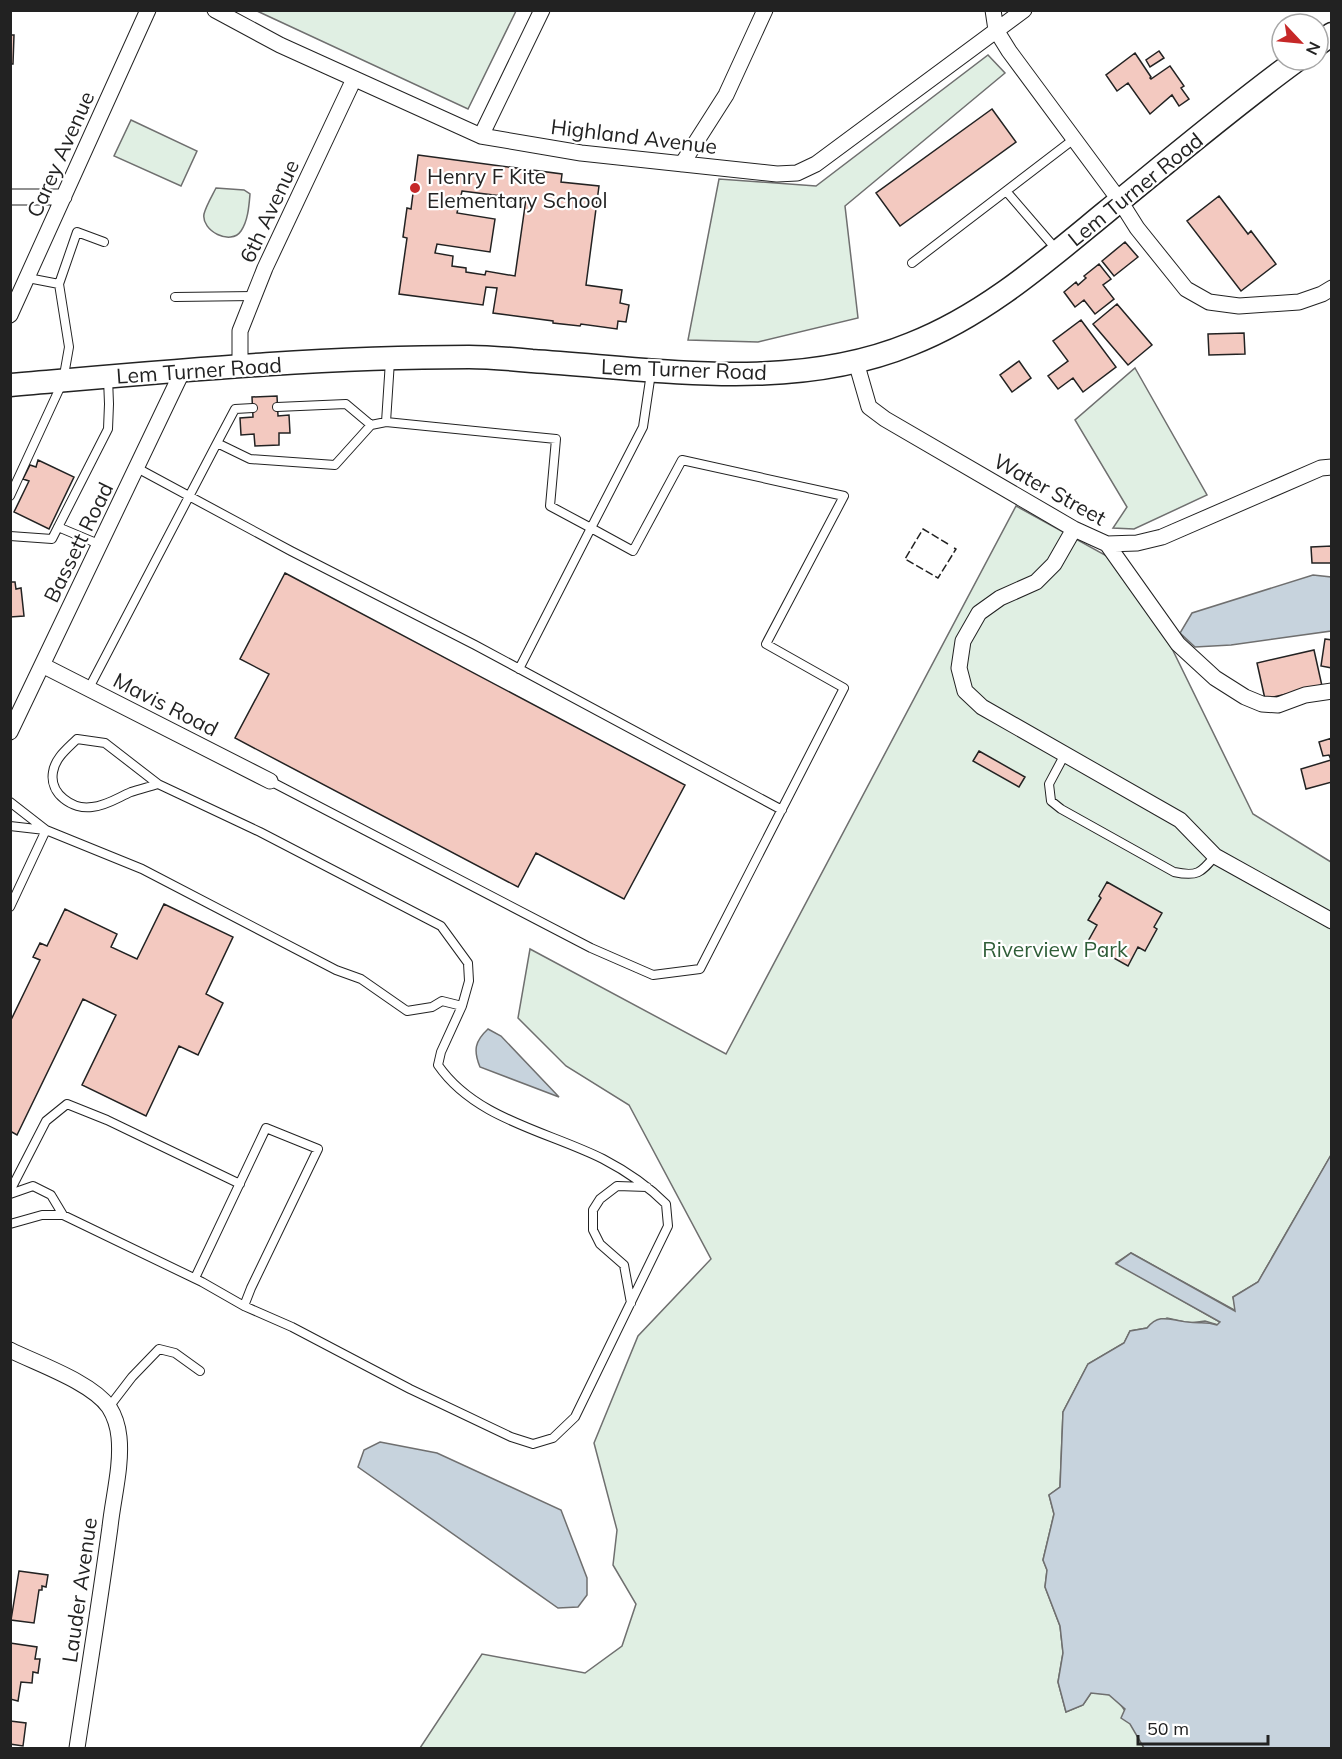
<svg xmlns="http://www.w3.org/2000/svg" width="1342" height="1759" viewBox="0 0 1342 1759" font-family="Mulish,sans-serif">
<rect width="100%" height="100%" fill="#fff"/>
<path fill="#e0efe3" stroke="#6f6f6f" stroke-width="1.5" d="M 257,11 L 516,11 L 468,109 Z
M 988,55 L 1005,73 L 845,206 L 858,318 L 758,342 L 688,340 L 719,179 L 816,186 Z
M 131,120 L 197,151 L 181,186 L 114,156 Z
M 216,188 L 244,190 L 250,194 C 249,206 248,221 241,231 C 231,246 201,231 204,214 C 206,206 212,196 216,188 Z
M 1135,368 L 1207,495 L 1134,529 L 1113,528 L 1127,507 L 1075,420 Z
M 1016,506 L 1134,571 L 1253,814 L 1331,862 L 1331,1155 L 1258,1282 L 1233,1297 L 1236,1311 L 1131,1253 L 1116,1263 L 1220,1322 L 1218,1325 L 1205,1321 L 1190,1323 L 1167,1318 L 1147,1328 L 1130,1331 L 1124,1343 L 1088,1364 L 1063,1412 L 1060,1487 L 1049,1495 L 1054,1514 L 1043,1560 L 1047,1570 L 1045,1587 L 1060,1626 L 1063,1653 L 1058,1682 L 1066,1712 L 1083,1705 L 1091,1693 C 1096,1693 1105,1693 1110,1695 C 1125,1703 1136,1733 1144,1748 L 420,1748 L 482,1654 L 585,1673 L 622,1646 L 636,1604 L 613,1565 L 617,1530 L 594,1443 L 638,1336 L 711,1259 L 629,1105 L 566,1066 L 518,1018 L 530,949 L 726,1054 Z"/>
<path fill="#c7d3dd" stroke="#6f6f6f" stroke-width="1.5" d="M 1313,575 L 1331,577 L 1331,631 L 1231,645 L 1195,647 L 1180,633 L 1192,613 Z
M 488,1029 L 501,1036 L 559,1097 L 480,1067 C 473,1050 475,1041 488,1029 Z
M 1331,1155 L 1331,1748 L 1144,1748 L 1130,1724 L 1121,1718 L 1125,1709 L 1109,1695 L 1091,1693 L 1083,1705 L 1066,1712 L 1058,1682 L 1063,1653 L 1060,1626 L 1045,1587 L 1047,1570 L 1043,1560 L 1054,1514 L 1049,1495 L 1060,1487 L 1063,1412 L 1088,1364 L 1124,1343 L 1130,1331 L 1147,1328 C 1160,1312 1171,1321 1188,1322 C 1200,1324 1205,1321 1217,1325 L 1220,1322 L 1116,1264 L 1131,1253 L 1235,1311 L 1233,1297 L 1258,1282 Z
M 380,1442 L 437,1453 L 561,1510 L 587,1578 L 587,1595 L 578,1607 L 558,1608 L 358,1467 L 364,1450 Z"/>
<path fill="#f3c9c0" stroke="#222" stroke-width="1.5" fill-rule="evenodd" d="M 10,35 L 14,35 L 13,64 L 10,64 Z
M 1159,51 L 1164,58 L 1150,67 L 1146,60 Z
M 1135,53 L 1151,77 L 1150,78 L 1151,79 L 1170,66 L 1184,86 L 1181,88 L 1189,99 L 1179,106 L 1172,95 L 1150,114 L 1128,83 L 1117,91 L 1106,75 Z
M 992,109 L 1016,142 L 900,226 L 876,193 Z
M 418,155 L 562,174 L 561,182 L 599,186 L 586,285 L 622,290 L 620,303 L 629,305 L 626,322 L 618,321 L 617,329 L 581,324 L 580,326 L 553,323 L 553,321 L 493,313 L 497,288 L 486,287 L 483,305 L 399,294 L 407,238 L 403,237 L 407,208 L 411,209 ZM 462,191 L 501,196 L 500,200 L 511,201 L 511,197 L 526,199 L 515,276 L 486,271 L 485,275 L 466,272 L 466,268 L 452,266 L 453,256 L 435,253 L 437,244 L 490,252 L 495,219 L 457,213 Z
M 1219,196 L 1248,234 L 1251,231 L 1276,264 L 1241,291 L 1187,221 Z
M 1125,242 L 1138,257 L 1114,276 L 1102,261 Z
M 1099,264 L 1111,279 L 1103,285 L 1114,299 L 1095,314 L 1084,300 L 1075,307 L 1064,292 L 1076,282 L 1078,285 L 1086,278 L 1084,276 Z
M 1117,304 L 1152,345 L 1128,365 L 1093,324 Z
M 1081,320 L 1116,367 L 1083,392 L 1073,378 L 1058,389 L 1048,376 L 1068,361 L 1053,341 Z
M 1244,333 L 1245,354 L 1209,355 L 1208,334 Z
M 1019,361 L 1031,378 L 1012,392 L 1000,375 Z
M 277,396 L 278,416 L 289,415 L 290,433 L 279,433 L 279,445 L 255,446 L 254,434 L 241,435 L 240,418 L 253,417 L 252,397 Z
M 38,460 L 74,477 L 49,529 L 14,512 L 29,481 L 23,479 L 30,465 L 36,467 Z
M 1332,546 L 1332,563 L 1312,563 L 1311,547 Z
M 285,573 L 685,785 L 624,899 L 536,853 L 518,887 L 235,738 L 269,674 L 240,659 Z
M 10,582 L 15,582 L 16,589 L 21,588 L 24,616 L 10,617 Z
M 1325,639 L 1332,640 L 1332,668 L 1321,666 Z
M 1314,650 L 1322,686 L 1265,699 L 1257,663 Z
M 1332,738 L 1332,782 L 1306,789 L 1301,769 L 1331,760 L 1329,755 L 1323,756 L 1319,742 Z
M 979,751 L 1025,777 L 1019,787 L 973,761 Z
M 1107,882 L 1162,913 L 1154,927 L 1157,929 L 1145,951 L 1138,947 L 1128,966 L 1087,943 L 1097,925 L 1088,920 L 1101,898 L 1099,896 Z
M 164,904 L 233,937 L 206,994 L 223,1003 L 198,1055 L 179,1046 L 146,1116 L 82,1085 L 116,1015 L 83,999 L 17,1135 L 10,1131 L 10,1022 L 40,960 L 33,957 L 40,943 L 47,946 L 65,909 L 117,934 L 111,947 L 137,959 Z
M 19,1571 L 48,1575 L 46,1587 L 42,1586 L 42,1590 L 39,1590 L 34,1623 L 11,1620 Z
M 10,1643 L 37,1647 L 35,1659 L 40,1659 L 38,1673 L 33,1672 L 32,1683 L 21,1682 L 18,1701 L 10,1699 Z
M 10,1721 L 26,1723 L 23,1746 L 10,1744 Z"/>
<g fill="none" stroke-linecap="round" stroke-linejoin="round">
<defs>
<path id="service" d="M 1006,191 L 1056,249
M 912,263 L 1074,139
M 59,284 L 77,232 L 104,242
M 175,297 L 254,296
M 277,407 L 346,404 L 371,425
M 386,422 L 390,361
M 217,443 L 235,409 L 253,408
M 137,468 L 291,551 L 475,645 L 782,810
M 10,496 L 63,381 L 69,347 L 59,284 L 28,278
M 58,527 L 101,545
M 10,536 L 52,539 L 108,429 L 109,404 L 108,378
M 89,688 L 217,443 L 250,459 L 335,465 L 371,425 L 386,422 L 556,439 L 550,506 L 591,528 L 643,427 L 651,373
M 1065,754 L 1049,784 L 1051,801 L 1061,809 L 1174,872 C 1197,877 1201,873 1215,856
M 270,781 L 591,948 L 653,975 L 700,969 L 844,688 L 766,644 L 844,496 L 682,460 L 633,551 L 591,528 L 519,669
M 10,802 L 46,830
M 10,826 L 45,830
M 10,907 L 46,830 L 142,869 L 336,970 L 361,979 L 407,1011 L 432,1007 L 442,1001 L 462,1006
M 10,1191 L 46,1121 L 67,1104 L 107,1120 L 240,1184
M 10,1194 L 33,1186 L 51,1195 L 63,1215
M 10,1224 L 42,1215 L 63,1215 L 202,1282 L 244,1306 L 292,1327 L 410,1389 L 511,1437 L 533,1444 L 553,1438 L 575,1417 L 668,1226 L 666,1204 C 648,1186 626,1171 603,1159 C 547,1131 475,1119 438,1065 L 441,1052 L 462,1006 L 469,981 L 468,963 L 441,926 L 260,832 L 158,784 L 105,743 L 77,739 C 67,749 55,758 53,772 C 49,794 73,810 92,807 C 106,806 119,797 131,792 C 140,789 149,787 158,784
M 195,1278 L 266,1128 L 318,1149 L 251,1288 L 244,1306
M 631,1303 L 624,1265 L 600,1244 L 593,1230 L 593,1210 L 600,1199 L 617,1186 L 647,1187
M 109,1407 L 132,1377 L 159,1349 L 175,1353 L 200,1371"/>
<path id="minor" d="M 215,10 L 280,45 L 481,136 L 581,153 L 777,174 L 797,173 L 816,164 L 1024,10
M 993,10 L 996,30 L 1009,51 L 1120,201 L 1137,228 L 1186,289 L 1209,302 L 1239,306 L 1299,302 L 1322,294 L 1332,288
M 481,136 L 542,10
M 682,164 L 726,95 L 765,10
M 10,197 L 64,197
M 10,315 L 148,10
M 856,362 L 869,407 L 885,419 L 1074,529 L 1107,544 L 1137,543 L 1162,537 L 1321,468 L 1332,467
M 240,366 L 240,331 L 265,268 L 354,79
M 1074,529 L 1054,564 L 1036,582 L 1000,598 L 979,613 L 963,641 L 959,668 L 965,691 L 982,707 L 1180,820 L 1215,856 L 1332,921
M 1107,544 L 1178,644 L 1215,678 L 1245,697 L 1262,704 L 1278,705 L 1305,695 L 1332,691
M 42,665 L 270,781
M 10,732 L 183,370
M 10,1350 C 38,1364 91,1382 109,1407 C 114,1415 118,1427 119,1437 C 122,1466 113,1498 110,1527 C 100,1601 88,1675 77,1748"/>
<path id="secondary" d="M 1318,44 L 1332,34
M 10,385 C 163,372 316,357 469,357 C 490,357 511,359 532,361 C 657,369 792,393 911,344 C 985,315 1045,262 1106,212 C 1169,161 1231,108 1297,60"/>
</defs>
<use href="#service" stroke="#222" stroke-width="10"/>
<use href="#minor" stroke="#222" stroke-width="17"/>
<use href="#secondary" stroke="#222" stroke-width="25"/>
<use href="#service" stroke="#fff" stroke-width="8"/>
<use href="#minor" stroke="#fff" stroke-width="15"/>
<use href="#secondary" stroke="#fff" stroke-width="22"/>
<path stroke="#222" stroke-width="1.5" stroke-dasharray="8 3" stroke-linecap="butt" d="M 948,544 L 923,529 L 905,559 L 938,578 L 956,549 L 954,548"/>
</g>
<circle fill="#c62828" stroke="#fff" stroke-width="2" cx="415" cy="188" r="6"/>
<g text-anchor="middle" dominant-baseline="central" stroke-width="4.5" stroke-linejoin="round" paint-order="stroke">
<g font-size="21" fill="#222" stroke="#fff">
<text transform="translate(634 136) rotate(7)">Highland Avenue</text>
<text transform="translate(60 154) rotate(-66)">Carey Avenue</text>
<text transform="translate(1135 189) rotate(-39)">Lem Turner Road</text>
<text transform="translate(269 211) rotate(-65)">6th Avenue</text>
<text transform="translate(684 369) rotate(2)">Lem Turner Road</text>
<text transform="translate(199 370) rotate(-4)">Lem Turner Road</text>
<text transform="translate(1050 489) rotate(29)">Water Street</text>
<text transform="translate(78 542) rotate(-64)">Bassett Road</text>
<text transform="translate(166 704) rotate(27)">Mavis Road</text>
<text transform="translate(79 1590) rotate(-82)">Lauder Avenue</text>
</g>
<g font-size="21" fill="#222" stroke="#fff" text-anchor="start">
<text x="427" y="176">Henry F Kite<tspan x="427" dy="24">Elementary School</tspan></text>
</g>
<g font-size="21" fill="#2f5e38" stroke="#fff">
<text x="1055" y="949">Riverview Park</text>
</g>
</g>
<rect width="1342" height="1759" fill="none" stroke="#222222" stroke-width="24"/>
<g transform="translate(1300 42) rotate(116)"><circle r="28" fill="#ffffff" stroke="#a7a7a7" stroke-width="1.5"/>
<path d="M0-4.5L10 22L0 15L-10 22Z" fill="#c62828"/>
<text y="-9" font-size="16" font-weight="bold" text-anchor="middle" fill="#222222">N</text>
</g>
<path d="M1138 1735v9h130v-9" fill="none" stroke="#222222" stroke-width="3"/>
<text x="1147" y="1735" font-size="18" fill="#222222" stroke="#ffffff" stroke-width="4.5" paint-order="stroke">50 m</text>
</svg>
